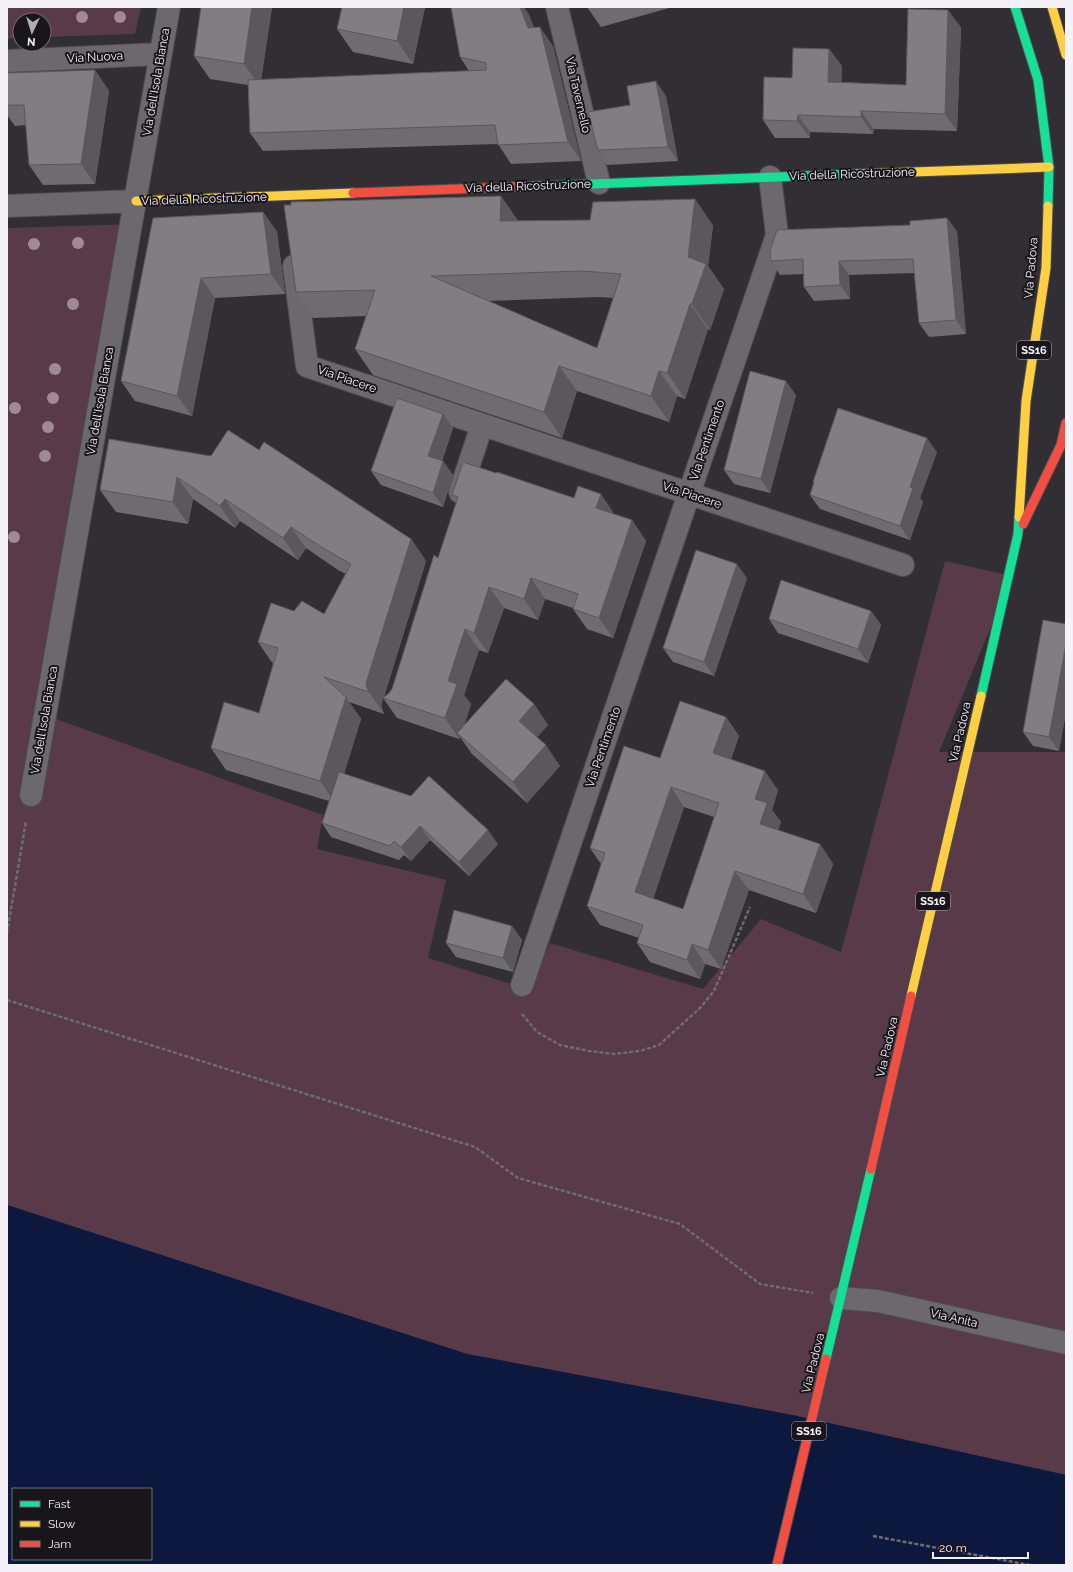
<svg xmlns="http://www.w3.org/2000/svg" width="1073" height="1572" viewBox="0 0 1073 1572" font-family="Raleway,sans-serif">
<rect width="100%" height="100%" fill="#322f34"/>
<path fill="#583a49" d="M 7,7 L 141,7 L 135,34 L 44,37 L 44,20 L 20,20 L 20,38 L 7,39 Z
M 136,224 L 44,777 L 56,719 L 323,815 L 317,849 L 446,880 L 428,958 L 530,990 L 550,943 L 703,989 L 761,919 L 841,952 L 945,561 L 1012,576 L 939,752 L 1066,752 L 1066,1475 L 792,1415 L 467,1354 L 7,1205 L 7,228 Z"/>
<path fill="#0c183e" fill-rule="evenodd" d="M 7,1205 L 467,1354 L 792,1415 L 1066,1475 L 1066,1565 L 7,1565 ZM 13,1489 L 151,1489 L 151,1559 L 13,1559 Z"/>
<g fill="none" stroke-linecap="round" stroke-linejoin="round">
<defs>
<path id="street" d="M 557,7 L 599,183
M 7,61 L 160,54
M 7,206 L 136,201
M 294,266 L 307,366 L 903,565
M 460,492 L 482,425
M 31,795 L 169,7
M 522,985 L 777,235 L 770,177
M 841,1298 L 878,1301 L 1066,1343"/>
<path id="fast" d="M 1015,7 L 1038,80 L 1049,167 L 1048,206
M 512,187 L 857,174
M 981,696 L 1018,534 L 1019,517
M 826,1359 L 871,1169"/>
<path id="slow" d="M 1052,7 L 1066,55
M 857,174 L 1049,167
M 136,201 L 353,193
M 1019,517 L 1026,401 L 1046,268 L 1048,206
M 911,996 L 981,696"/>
<path id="jam" d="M 353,193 L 512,187
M 1023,524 L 1061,445 L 1066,423
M 871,1169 L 911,996
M 777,1565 L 826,1359"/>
</defs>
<use href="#street" stroke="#4f4b50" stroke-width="24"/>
<use href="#fast" stroke="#4f4b50" stroke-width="11"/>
<use href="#slow" stroke="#4f4b50" stroke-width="11"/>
<use href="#jam" stroke="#4f4b50" stroke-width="11"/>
<path stroke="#6e6c70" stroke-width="2.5" stroke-dasharray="4 2" stroke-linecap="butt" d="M 7,933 L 26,821
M 7,1000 L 475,1147 L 518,1178 L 680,1224 L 760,1284 L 813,1293
M 522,1014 L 537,1032 L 560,1045 L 589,1051 L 614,1054 L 640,1051 L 659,1045 L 700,1008 L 714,991 L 750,907
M 873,1536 L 1030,1565"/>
<use href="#street" stroke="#6c696e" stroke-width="22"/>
<use href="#fast" stroke="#16e098" stroke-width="9"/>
<use href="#slow" stroke="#ffcf43" stroke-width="9"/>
<use href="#jam" stroke="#f24e42" stroke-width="9"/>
</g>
<g fill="#9f8a95">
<circle cx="82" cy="17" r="6"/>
<circle cx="120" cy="17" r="6"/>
<circle cx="78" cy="243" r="6"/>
<circle cx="34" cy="244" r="6"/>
<circle cx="73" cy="304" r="6"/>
<circle cx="55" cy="369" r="6"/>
<circle cx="53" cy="398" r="6"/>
<circle cx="15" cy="408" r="6"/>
<circle cx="48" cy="427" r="6"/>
<circle cx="45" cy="456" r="6"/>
<circle cx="14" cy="537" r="6"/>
</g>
<path fill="#6f6c6f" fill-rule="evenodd" d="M 272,7 L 261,80 L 469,71 L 460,57 L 520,7 L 524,7 L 529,15 L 534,28 L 553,46 L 581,161 L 511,164 L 498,144 L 263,151 L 250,133 L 248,85 L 210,79 L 194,56 Z
M 425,7 L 413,64 L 353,52 L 337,29 Z
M 587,7 L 673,7 L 601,27 Z
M 961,27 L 957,131 L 874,129 L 873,134 L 810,132 L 810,138 L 775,138 L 763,120 L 792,78 L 829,49 L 842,66 L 841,82 L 906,85 Z
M 95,70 L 109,91 L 95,184 L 43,185 L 29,165 L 26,125 L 15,126 L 7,115 L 7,73 Z
M 666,96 L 678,161 L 607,165 L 598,150 L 630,105 Z
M 501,196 L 518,221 L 713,225 L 708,266 L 724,289 L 710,330 L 708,329 L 685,399 L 677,396 L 669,422 L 577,391 L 562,438 L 373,375 L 355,349 L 366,316 L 313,318 L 296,292 ZM 599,297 L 613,298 L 597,348 L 488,301 Z
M 263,212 L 277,232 L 285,294 L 215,298 L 192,416 L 135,401 L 121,381 L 153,218 Z
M 947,218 L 957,232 L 966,334 L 929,337 L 919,323 L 914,273 L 849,275 L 850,299 L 814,301 L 804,287 L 803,274 L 780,275 L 771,261 L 910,225 Z
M 796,395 L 770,493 L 734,484 L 724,470 Z
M 443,414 L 453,428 L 442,461 L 443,461 L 453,475 L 443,507 L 381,485 L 371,471 Z
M 259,450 L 411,539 L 426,561 L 384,697 L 388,694 L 392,689 L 438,558 L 457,500 L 452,495 L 615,514 L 632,520 L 646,541 L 613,638 L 587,629 L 573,609 L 573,608 L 545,599 L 538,620 L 504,608 L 488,653 L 479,650 L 464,695 L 471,704 L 464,726 L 534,704 L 548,725 L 537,737 L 560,766 L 527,803 L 472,754 L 460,737 L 459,739 L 397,718 L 383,698 L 382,702 L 382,708 L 384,714 L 349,702 L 361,719 L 344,774 L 498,844 L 469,876 L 430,840 L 411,861 L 404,855 L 399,860 L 331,837 L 322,823 L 329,801 L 226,770 L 211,748 L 259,713 L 273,664 L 258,642 L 294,611 L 324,614 L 346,574 L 338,570 L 306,548 L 298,560 L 240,521 L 235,528 L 193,499 L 188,524 L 116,512 L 100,490 L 211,456 Z
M 937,452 L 920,498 L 923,502 L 910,540 L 820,509 L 810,495 L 814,483 L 813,482 Z
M 747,578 L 714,676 L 673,662 L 663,648 Z
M 871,611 L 881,625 L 868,663 L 778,633 L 769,619 Z
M 1066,624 L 1066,712 L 1059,751 L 1033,746 L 1023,732 Z
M 726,717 L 739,736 L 731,759 L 778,790 L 772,810 L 781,822 L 778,830 L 820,844 L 833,864 L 816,913 L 749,890 L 721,969 L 705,964 L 700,979 L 650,962 L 637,943 L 639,938 L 600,925 L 587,906 L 601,864 L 590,848 L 660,758 ZM 684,807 L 714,817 L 683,909 L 653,898 Z
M 512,926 L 522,940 L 513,972 L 456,957 L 446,943 Z"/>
<path fill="#5a585a" d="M 252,7 L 272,7 L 260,87 L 244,64 Z
M 404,7 L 425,7 L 413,64 L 397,41 Z
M 520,7 L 524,7 L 529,15 L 541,47 L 528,28 Z
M 948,10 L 961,27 L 957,131 L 945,114 Z
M 540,27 L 553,46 L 581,161 L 568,142 Z
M 829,49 L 842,66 L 841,99 L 828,82 Z
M 95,70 L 109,91 L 95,184 L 81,164 Z
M 656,81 L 666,96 L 678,161 L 668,147 Z
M 861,111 L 874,129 L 873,134 L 861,117 Z
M 798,115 L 810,132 L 810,138 L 797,121 Z
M 501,196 L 518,222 L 500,221 Z
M 695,199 L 713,225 L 708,266 L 724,289 L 710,330 L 692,304 L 688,257 Z
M 263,212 L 277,232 L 285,294 L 271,274 Z
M 947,218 L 957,232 L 966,334 L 956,320 Z
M 839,261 L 849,275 L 850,299 L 840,285 Z
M 201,278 L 215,298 L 192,416 L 177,396 Z
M 690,304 L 708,329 L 685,399 L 667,373 Z
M 559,366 L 577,391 L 562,438 L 544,412 Z
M 659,371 L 677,396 L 669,422 L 651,396 Z
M 786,381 L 796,395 L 770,493 L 761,479 Z
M 443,414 L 453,428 L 438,471 L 428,456 Z
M 927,438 L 937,452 L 920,498 L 923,502 L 910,540 L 900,526 L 910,487 Z
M 443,461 L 453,475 L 443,507 L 433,493 Z
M 177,477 L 193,499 L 188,524 L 173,502 Z
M 601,494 L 615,515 L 596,508 Z
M 225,499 L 240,521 L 235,528 L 220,506 Z
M 632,520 L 646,541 L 613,638 L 599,618 Z
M 291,527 L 306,548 L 298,560 L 283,538 Z
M 411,539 L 426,561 L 382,702 L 382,708 L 384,714 L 369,692 L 366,686 L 367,680 Z
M 737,564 L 747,578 L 714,676 L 704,662 Z
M 531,578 L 545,599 L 538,620 L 524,599 Z
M 489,587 L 504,608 L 488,653 L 474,633 Z
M 871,611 L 881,625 L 868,663 L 858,649 Z
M 465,629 L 479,650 L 464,695 L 471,704 L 460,736 L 457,733 L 460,737 L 459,739 L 445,718 L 448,681 Z
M 1066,644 L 1066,712 L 1059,751 L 1049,737 Z
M 346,697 L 361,719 L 335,803 L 320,781 Z
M 534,704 L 548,725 L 533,742 L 519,721 Z
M 726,717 L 739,736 L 726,773 L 713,753 Z
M 546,745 L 560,766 L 527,803 L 513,782 Z
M 765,771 L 778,790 L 772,810 L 781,822 L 773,843 L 760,824 L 755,799 Z
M 671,787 L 684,807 L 649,912 L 635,892 Z
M 420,826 L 430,840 L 411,861 L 401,847 Z
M 488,830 L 498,844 L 469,876 L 459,862 Z
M 820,844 L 833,864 L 816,913 L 803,894 Z
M 735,871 L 749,890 L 721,969 L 708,950 Z
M 512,926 L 522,940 L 513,972 L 503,958 Z
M 692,944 L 705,964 L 700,979 L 687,960 Z"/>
<path fill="#817d81" stroke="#5a585a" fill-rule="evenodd" d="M 201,7 L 252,7 L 244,64 L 194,56 Z
M 342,7 L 404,7 L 397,41 L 337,29 Z
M 451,7 L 520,7 L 528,28 L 540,27 L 568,142 L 498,145 L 495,125 L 250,133 L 248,80 L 486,70 L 486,63 L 460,57 Z
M 908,9 L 948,10 L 945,114 L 861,111 L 861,117 L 798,115 L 797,121 L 763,120 L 764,77 L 792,78 L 793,48 L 829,49 L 828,82 L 906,85 Z
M 95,70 L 81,164 L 29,165 L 24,105 L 7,105 L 7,73 Z
M 656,81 L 668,147 L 598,150 L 588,112 L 630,105 L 627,86 Z
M 501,196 L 500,221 L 590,220 L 593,202 L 695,199 L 688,257 L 706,264 L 692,304 L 690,304 L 667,373 L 659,371 L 651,396 L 559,366 L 544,412 L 355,349 L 375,290 L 296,292 L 284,205 L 291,205 L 291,202 ZM 581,271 L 621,274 L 597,348 L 431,276 Z
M 263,212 L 271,274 L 201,278 L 177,396 L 121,381 L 153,218 Z
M 947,218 L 956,320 L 919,323 L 913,259 L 839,261 L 840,285 L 804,287 L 803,259 L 771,261 L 770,251 L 777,230 L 910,225 L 910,221 Z
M 750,371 L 786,381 L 761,479 L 724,470 Z
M 397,398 L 443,414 L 428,456 L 443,461 L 433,493 L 371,471 Z
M 838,408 L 927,438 L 910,487 L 913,488 L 900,526 L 810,495 L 814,482 L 813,482 Z
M 228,430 L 259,450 L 264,442 L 411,539 L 367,680 L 366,686 L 369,692 L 324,677 L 346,697 L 320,781 L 211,748 L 224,702 L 259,713 L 278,648 L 258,642 L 271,603 L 294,611 L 302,601 L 324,614 L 351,564 L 323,548 L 291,527 L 283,538 L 225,499 L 220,506 L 177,477 L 173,502 L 100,490 L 109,439 L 211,456 Z
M 463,462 L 496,473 L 497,472 L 574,498 L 578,486 L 601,494 L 596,508 L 632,520 L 599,618 L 573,609 L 578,594 L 531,578 L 524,599 L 489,587 L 474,633 L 465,629 L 448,681 L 457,684 L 445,718 L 383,698 L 388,694 L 392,689 L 434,555 L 438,558 L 458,497 L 452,495 Z
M 696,550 L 737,564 L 704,662 L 663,648 Z
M 781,580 L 871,611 L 858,649 L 769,619 Z
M 1043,620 L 1066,624 L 1066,644 L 1049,737 L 1023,732 Z
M 506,679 L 534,704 L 519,721 L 546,745 L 513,782 L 457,733 Z
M 680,701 L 726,717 L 713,753 L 765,771 L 755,799 L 767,803 L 760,824 L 820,844 L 803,894 L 735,871 L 708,950 L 692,944 L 687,960 L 637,943 L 643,925 L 587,906 L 605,853 L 590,848 L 624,746 L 660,758 ZM 671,787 L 719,803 L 683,909 L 635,892 Z
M 339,772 L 411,796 L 429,776 L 488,830 L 459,862 L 420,826 L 401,847 L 394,841 L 390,846 L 322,823 Z
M 454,910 L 512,926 L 503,958 L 446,943 Z"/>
<g text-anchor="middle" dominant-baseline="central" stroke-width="4" stroke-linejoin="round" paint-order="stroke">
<g fill="#18161b" stroke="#b3afb6" stroke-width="1">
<rect x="1017" y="341" width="34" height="18" rx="3"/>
<rect x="916" y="892" width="34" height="18" rx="3"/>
<rect x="792" y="1422" width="34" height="18" rx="3"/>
</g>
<g font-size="11" font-weight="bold" fill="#f5f1f9">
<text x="1034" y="350">SS16</text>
<text x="933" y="901">SS16</text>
<text x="809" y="1431">SS16</text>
</g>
<g font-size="12" fill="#f5f1f9" stroke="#18161b">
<text transform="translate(95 57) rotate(-3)">Via Nuova</text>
<text transform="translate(156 82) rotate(-80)">Via dell'Isola Bianca</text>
<text transform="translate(578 95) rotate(77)">Via Tavernello</text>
<text transform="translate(852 174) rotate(-2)">Via della Ricostruzione</text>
<text transform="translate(528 186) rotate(-2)">Via della Ricostruzione</text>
<text transform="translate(204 199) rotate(-2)">Via della Ricostruzione</text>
<text transform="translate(1031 268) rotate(-85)">Via Padova</text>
<text transform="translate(347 379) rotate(19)">Via Piacere</text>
<text transform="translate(100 401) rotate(-80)">Via dell'Isola Bianca</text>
<text transform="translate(707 440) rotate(-71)">Via Pentimento</text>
<text transform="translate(692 495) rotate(18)">Via Piacere</text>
<text transform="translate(44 720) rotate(-80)">Via dell'Isola Bianca</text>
<text transform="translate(960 732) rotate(-77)">Via Padova</text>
<text transform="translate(603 747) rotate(-71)">Via Pentimento</text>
<text transform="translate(887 1047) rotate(-77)">Via Padova</text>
<text transform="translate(954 1318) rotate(13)">Via Anita</text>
<text transform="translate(813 1363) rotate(-76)">Via Padova</text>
</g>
</g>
<rect width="1073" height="1572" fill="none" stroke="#f5f1f9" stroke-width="16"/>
<rect x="12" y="1488" width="140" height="72" fill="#18161b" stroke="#706e74"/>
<rect x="20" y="1501" width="20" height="6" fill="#16e098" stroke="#706e74"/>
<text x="48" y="1508" font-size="12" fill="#f5f1f9">Fast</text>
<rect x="20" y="1521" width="20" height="6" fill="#ffcf43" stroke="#706e74"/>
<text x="48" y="1528" font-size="12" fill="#f5f1f9">Slow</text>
<rect x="20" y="1541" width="20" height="6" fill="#f24e42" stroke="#706e74"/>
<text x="48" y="1548" font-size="12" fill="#f5f1f9">Jam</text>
<g transform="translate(32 32) rotate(184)"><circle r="19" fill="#18161b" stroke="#706e74"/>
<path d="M0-3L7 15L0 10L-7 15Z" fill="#b1adb4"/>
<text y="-6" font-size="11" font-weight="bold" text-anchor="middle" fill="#f5f1f9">N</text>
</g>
<path d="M933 1552v6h95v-6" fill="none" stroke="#f5f1f9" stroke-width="2"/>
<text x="939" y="1552" font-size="12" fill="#f5f1f9" stroke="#18161b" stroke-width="3" paint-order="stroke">20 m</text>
</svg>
